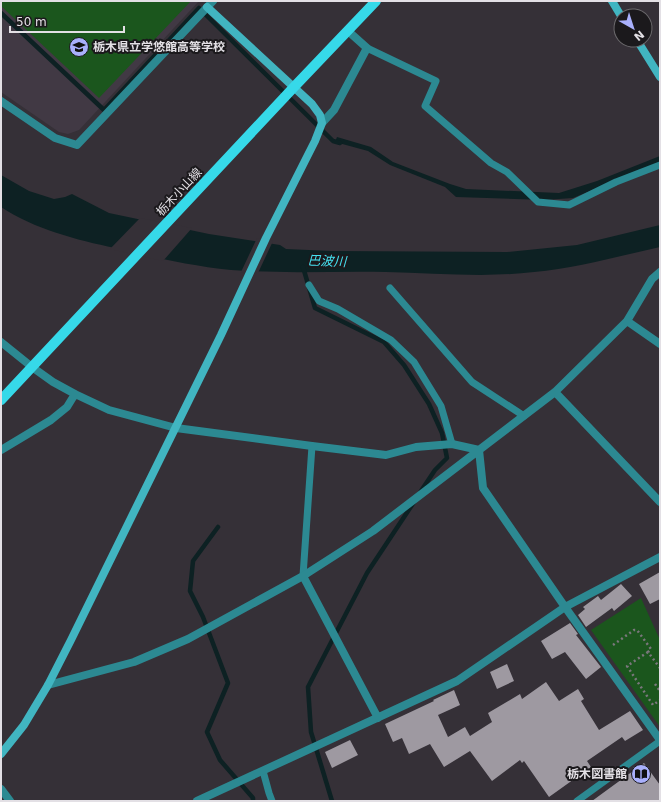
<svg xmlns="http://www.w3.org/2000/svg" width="661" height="802" viewBox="0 0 661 802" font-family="'DejaVu Sans','Noto Sans JP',sans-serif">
<rect width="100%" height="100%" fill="#353037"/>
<path fill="#413944" d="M 1,1 L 199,1 L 79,130 L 68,134 L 59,132 L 1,92 Z"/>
<path fill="#1b561d" d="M 1,1 L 191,1 L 99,98 L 1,6 Z
M 641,598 L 660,640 L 660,727 L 591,630 Z"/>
<path fill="#0d2123" d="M 337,137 L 371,147 L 393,162 L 450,184 L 466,189 L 559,193 L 597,181 L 660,156 L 660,162 L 573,198 L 544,200 L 456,197 L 445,187 L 390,165 L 368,151 L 335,142 Z
M 1,175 L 29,191 L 54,199 L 65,197 L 72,194 L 109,213 L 209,234 L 280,245 L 286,249 L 331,251 L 507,252 L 577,245 L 660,225 L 660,247 C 619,256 577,268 534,272 C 485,278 435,273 386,272 C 334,271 282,274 231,270 C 191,266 153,257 115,248 C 77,240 34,229 1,207 Z"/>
<path fill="#353037" d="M 140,218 L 192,228 L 163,261 L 110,249 Z
M 257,238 L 273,241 L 258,273 L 241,272 Z"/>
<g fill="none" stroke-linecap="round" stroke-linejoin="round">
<path stroke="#0d2123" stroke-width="4.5" d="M 1,13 L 104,110 L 199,8 L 333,141 L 340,143
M 303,267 L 315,308 L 384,342 L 404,365 L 429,404 L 442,433 L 447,458 L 435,470 L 421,491
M 218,527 L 193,561 L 190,591 L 203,617 L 228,683 L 207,732 L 220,760 L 253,798 L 253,801
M 332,801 L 311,732 L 308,687 L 367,573 L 414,502"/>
</g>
<path fill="#9e99a1" d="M 660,572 L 660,599 L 650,604 L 639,584 Z
M 621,584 L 632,596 L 614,611 L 612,608 L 586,627 L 578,615 L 585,609 L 583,607 L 598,596 L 601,600 Z
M 570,623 L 578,634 L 576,635 L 601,667 L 586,679 L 565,652 L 552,659 L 541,641 Z
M 507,664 L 514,681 L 497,689 L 490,672 Z
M 546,682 L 559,701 L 578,689 L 584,699 L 581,701 L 599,730 L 630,711 L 643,730 L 625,741 L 622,737 L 587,761 L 591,767 L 549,797 L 524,761 L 522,763 L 520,760 L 492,781 L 470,751 L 444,767 L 430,744 L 409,754 L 402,738 L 393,742 L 385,724 L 434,701 L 433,700 L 454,690 L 460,705 L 438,715 L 448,737 L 465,727 L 470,736 L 492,722 L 488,713 L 520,694 L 522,699 Z
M 350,740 L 358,755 L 332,768 L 325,752 Z
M 644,763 L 660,785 L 660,801 L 592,801 Z"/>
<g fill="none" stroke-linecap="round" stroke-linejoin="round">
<path stroke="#7b777d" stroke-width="2.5" stroke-dasharray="2 3" stroke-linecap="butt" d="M 613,645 L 634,630 L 637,630 L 651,649 L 648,652 L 660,668
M 648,652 L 627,666 L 653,705 L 660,700
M 655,684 L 660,691"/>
<path stroke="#2c8992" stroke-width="7" d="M 367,48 L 436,81 L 425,106 L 491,163 L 507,172 L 538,202 L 569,205 L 616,182 L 660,165
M 309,285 L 319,301 L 338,309 L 391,340 L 414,362 L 441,406 L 452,444
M 390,288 L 472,382 L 524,416
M 303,576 L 312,446
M 263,771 L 269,793 L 272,801
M 577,801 L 660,741"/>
<path stroke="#2c8992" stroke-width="8" d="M 1,101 L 55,138 L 77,145 L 213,1
M 322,123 L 334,110 L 367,48 L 348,31
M 627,321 L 660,344
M 1,342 L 32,367 L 53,382 L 75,394 L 109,410 L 176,428 L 312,446 L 386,455 L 416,447 L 452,444 L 479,450 L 483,488 L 565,607 L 660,740
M 555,392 L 660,502
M 1,450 L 51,420 L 67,407 L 75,394
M 303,576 L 378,718
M 48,685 L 134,662 L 188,639 L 303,576 L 373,531 L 555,392 L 627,321 L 652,279 L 660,272
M 1,789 L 10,801
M 197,801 L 457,681 L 565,607 L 660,557"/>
<path stroke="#41b5c1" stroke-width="8" d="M 612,1 L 621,16
M 637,40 L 660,77
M 1,754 L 24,725 L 48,685 L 71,640 L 221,335 L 266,238 L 315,141 L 322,123 L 320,115 L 312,104 L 207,7"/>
<path stroke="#36d9e9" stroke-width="10" d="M 1,400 L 294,87 L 376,1"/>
</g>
<defs>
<symbol id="school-disc" viewBox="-11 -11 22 22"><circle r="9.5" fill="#a9b0fc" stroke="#1b191c"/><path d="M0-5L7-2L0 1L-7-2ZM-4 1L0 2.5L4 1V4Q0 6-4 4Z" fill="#111"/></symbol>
<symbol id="library-disc" viewBox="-11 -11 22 22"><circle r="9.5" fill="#a9b0fc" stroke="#1b191c"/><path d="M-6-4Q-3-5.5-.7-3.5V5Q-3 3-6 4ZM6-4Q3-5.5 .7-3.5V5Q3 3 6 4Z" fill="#111"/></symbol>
</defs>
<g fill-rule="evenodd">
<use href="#school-disc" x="68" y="36" width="22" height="22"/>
<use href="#library-disc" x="630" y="763" width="22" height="22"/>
</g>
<g text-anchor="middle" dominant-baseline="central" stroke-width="4" stroke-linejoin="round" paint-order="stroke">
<g font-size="12" font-weight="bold" fill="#e3e0e5" stroke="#1b191c" text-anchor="start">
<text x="93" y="47">栃木県立学悠館高等学校</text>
<text x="627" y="774" text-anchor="end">栃木図書館</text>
</g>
<g font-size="12" fill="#e3e0e5" stroke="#1b191c">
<text transform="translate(179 192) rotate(-47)">栃木小山線</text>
</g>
<g font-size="13" font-style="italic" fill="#45e1f0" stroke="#1b191c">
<text transform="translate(327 261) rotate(2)">巴波川</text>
</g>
</g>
<rect width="661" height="802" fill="none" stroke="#e3e0e5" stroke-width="4"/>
<g transform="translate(633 28) rotate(141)"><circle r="19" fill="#1b191c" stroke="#6b696c"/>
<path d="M0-3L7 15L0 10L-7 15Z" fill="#a9b0fc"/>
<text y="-6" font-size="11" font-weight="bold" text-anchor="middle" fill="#e3e0e5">N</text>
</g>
<path d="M10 26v6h114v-6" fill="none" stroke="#e3e0e5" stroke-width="2"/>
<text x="16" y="26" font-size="12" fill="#e3e0e5" stroke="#1b191c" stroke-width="3" paint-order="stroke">50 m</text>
</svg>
